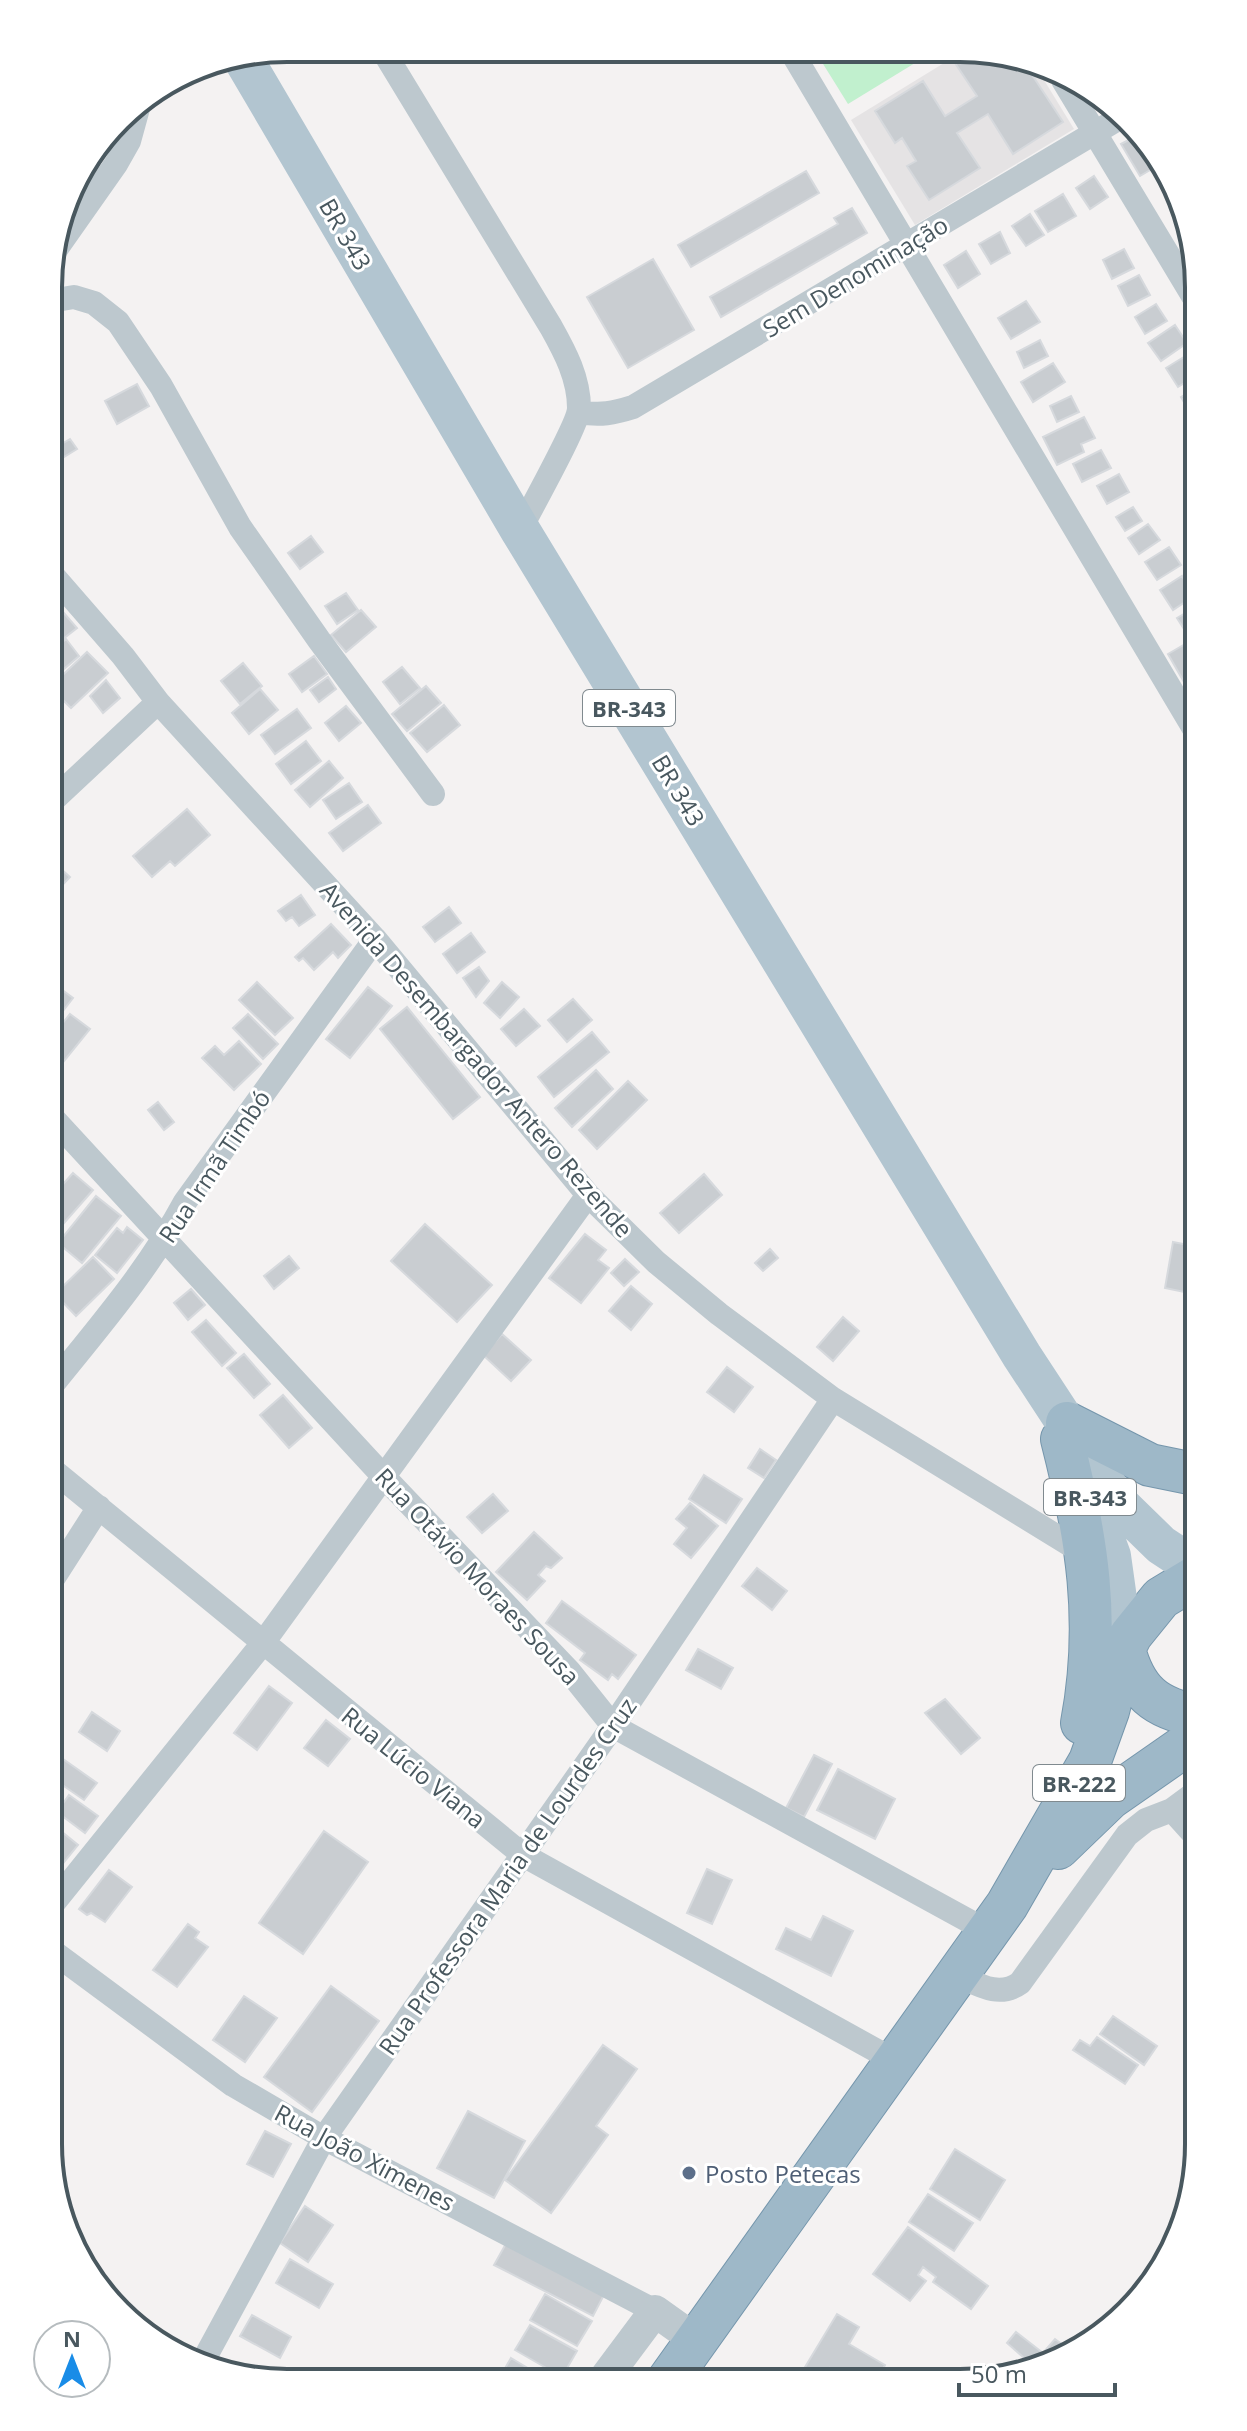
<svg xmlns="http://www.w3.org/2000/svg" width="1247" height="2431" viewBox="0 0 1247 2431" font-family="'Open Sans',sans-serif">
<rect width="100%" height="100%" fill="#f4f2f2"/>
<path fill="#e5e3e4" d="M 962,52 L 1006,53 L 1036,67 L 1074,129 L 915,225 L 851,120 Z"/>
<path fill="#c1f0ce" d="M 815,51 L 933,52 L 848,104 Z"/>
<path fill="#c9cdd1" stroke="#d6d9dd" stroke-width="2" d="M 972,52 L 1006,53 L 1023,61 L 1063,122 L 1013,154 L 988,114 L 957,133 L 980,168 L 929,200 L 907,166 L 916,161 L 902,138 L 895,143 L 875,111 L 923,81 L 945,116 L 977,96 L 955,63 Z
M 1136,136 L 1157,166 L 1140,176 L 1121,144 Z
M 806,171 L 819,193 L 691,267 L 678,245 Z
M 1094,176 L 1108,197 L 1090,209 L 1076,188 Z
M 1063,194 L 1076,216 L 1048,232 L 1035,211 Z
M 852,208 L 867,233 L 721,317 L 710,297 L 838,224 L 834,218 Z
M 1030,214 L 1044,235 L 1026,246 L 1012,226 Z
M 1000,232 L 1010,253 L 991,264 L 979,244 Z
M 1124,249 L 1134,268 L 1112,279 L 1103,260 Z
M 966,251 L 980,274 L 958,288 L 944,265 Z
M 653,259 L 694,330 L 628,368 L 587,297 Z
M 1139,275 L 1150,295 L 1128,306 L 1118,286 Z
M 1026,301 L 1040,322 L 1011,339 L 998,318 Z
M 1156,304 L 1167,321 L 1145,334 L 1135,317 Z
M 1175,325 L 1187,343 L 1161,361 L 1148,343 Z
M 1040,340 L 1048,356 L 1024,368 L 1017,352 Z
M 1187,355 L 1199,374 L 1178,387 L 1166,368 Z
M 1053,363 L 1065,382 L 1033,402 L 1021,382 Z
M 137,384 L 149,406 L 117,424 L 105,401 Z
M 1199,386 L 1199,412 L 1192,416 L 1181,397 Z
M 1071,396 L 1079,412 L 1057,422 L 1050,406 Z
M 1084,417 L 1095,438 L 1081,444 L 1084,452 L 1057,465 L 1043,437 Z
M 70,439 L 77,449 L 51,465 L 50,451 Z
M 1101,450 L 1111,468 L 1082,482 L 1073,464 Z
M 1119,474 L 1129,492 L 1107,504 L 1097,486 Z
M 1133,507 L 1142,521 L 1125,531 L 1116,517 Z
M 1148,524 L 1160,540 L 1139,554 L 1128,538 Z
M 311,536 L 323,552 L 300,569 L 288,553 Z
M 1169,547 L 1181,565 L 1157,580 L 1145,562 Z
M 1182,576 L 1194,596 L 1173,610 L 1160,590 Z
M 50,593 L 60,605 L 50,615 Z
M 346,593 L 358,610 L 337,624 L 325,606 Z
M 1199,605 L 1199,631 L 1189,637 L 1177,618 Z
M 361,610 L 376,627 L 346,652 L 331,635 Z
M 63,612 L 77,628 L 50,649 L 50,623 Z
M 1199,636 L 1199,673 L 1184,682 L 1168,654 Z
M 66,639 L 79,656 L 50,681 L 50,653 Z
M 87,652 L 108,673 L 71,708 L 50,687 Z
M 314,656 L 327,674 L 302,692 L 289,674 Z
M 243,663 L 262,686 L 240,704 L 221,681 Z
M 402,667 L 420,688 L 400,704 L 383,682 Z
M 328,677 L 336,689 L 319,702 L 310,690 Z
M 106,680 L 120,698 L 103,713 L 90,696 Z
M 426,686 L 441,703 L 407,731 L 392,714 Z
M 260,689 L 278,710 L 249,734 L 232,713 Z
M 444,705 L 460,725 L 427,752 L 410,733 Z
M 346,706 L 361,723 L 339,741 L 325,723 Z
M 297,709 L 311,728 L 275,754 L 261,735 Z
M 306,741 L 321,761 L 291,784 L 276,764 Z
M 329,761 L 343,778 L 310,807 L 295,790 Z
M 349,783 L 362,802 L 336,819 L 323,800 Z
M 368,805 L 381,823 L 343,851 L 329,833 Z
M 187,809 L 210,835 L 175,866 L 170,861 L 152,877 L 133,856 Z
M 49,858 L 70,877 L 53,895 L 49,892 Z
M 301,895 L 315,915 L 299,926 L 292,917 L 286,921 L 278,911 Z
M 449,907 L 461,923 L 435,942 L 423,927 Z
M 331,924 L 351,945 L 338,958 L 333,952 L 314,970 L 303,958 L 299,961 L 295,957 Z
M 471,933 L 485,952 L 457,973 L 443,954 Z
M 479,967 L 489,981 L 476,997 L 463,978 Z
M 257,982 L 293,1018 L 275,1035 L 239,1000 Z
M 502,982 L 519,997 L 500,1018 L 484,1003 Z
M 57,986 L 73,998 L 49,1029 L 49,996 Z
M 368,987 L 392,1006 L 350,1058 L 326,1039 Z
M 573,999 L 592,1020 L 567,1042 L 548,1020 Z
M 407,1007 L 480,1097 L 453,1119 L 380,1029 Z
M 524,1009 L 540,1026 L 516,1046 L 501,1029 Z
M 70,1014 L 90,1029 L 52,1076 L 49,1074 L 49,1040 Z
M 248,1014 L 278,1044 L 263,1059 L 233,1028 Z
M 592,1032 L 609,1052 L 554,1097 L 538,1077 Z
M 239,1041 L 261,1064 L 234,1090 L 202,1058 L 215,1046 L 224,1055 Z
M 596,1070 L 613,1089 L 572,1127 L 555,1108 Z
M 628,1081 L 647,1100 L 597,1149 L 579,1130 Z
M 158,1102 L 174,1122 L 164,1130 L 148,1110 Z
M 73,1173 L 93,1190 L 49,1240 L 49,1200 Z
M 704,1174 L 722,1195 L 679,1233 L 660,1213 Z
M 96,1196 L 121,1216 L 82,1263 L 58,1243 Z
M 425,1224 L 492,1285 L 457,1322 L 391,1261 Z
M 127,1227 L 143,1240 L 117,1273 L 95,1255 L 117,1228 L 123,1233 Z
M 585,1234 L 606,1250 L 598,1260 L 609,1268 L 581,1303 L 549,1278 Z
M 1173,1242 L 1199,1247 L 1199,1295 L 1165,1288 Z
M 770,1249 L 778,1258 L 763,1271 L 755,1263 Z
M 289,1256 L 299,1268 L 274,1289 L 264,1276 Z
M 93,1257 L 114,1279 L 76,1316 L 55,1294 Z
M 625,1259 L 639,1272 L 624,1286 L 611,1273 Z
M 631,1286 L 652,1304 L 631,1330 L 609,1311 Z
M 191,1289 L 205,1305 L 188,1320 L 174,1303 Z
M 843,1317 L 859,1331 L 833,1361 L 817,1347 Z
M 206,1320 L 236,1353 L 222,1366 L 192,1332 Z
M 502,1334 L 531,1360 L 511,1381 L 483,1355 Z
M 244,1354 L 270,1384 L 254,1398 L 227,1368 Z
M 727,1367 L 753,1387 L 734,1412 L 707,1392 Z
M 283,1395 L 312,1428 L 289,1448 L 260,1415 Z
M 760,1449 L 776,1460 L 764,1478 L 748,1468 Z
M 704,1475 L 742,1499 L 726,1523 L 689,1499 Z
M 493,1494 L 508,1511 L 482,1533 L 467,1517 Z
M 690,1503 L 718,1526 L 691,1558 L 674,1544 L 687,1528 L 676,1519 Z
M 534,1532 L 562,1558 L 551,1568 L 546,1566 L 538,1575 L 545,1581 L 527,1600 L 496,1572 Z
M 757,1568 L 787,1591 L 772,1610 L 742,1586 Z
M 562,1601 L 636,1655 L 618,1679 L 612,1674 L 608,1680 L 580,1660 L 585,1653 L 546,1623 Z
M 698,1649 L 733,1668 L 721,1689 L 686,1670 Z
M 269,1686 L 292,1703 L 257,1750 L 234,1733 Z
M 945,1699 L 980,1738 L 961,1754 L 925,1713 Z
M 92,1712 L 120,1731 L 107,1751 L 79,1732 Z
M 326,1720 L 350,1739 L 328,1766 L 304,1748 Z
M 56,1754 L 97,1783 L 84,1800 L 48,1775 L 48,1766 Z
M 814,1755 L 832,1764 L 804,1817 L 786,1808 Z
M 838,1769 L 895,1799 L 875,1839 L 817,1810 Z
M 69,1795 L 98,1816 L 85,1833 L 57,1812 Z
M 56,1827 L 78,1845 L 48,1882 L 48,1837 Z
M 324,1831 L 368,1862 L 303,1954 L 259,1923 Z
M 707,1869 L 732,1880 L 712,1924 L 687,1913 Z
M 109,1870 L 132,1887 L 105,1922 L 91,1913 L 87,1915 L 79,1909 Z
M 823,1916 L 853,1931 L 831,1976 L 776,1949 L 786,1928 L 811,1940 Z
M 188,1924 L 199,1932 L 195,1938 L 208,1947 L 177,1987 L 153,1970 Z
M 331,1986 L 379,2021 L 312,2112 L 264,2077 Z
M 244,1996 L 277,2018 L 245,2062 L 213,2040 Z
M 1113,2016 L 1157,2046 L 1144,2065 L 1100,2034 Z
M 1097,2037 L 1138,2065 L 1125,2084 L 1073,2050 L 1080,2040 L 1090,2046 Z
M 603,2045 L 637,2069 L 596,2126 L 608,2135 L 551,2213 L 505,2180 Z
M 468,2111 L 525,2141 L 494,2198 L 437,2168 Z
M 265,2131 L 291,2144 L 273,2177 L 247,2164 Z
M 955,2149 L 1005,2180 L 980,2220 L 930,2189 Z
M 928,2194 L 973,2223 L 954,2251 L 909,2222 Z
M 305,2206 L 333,2225 L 308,2262 L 280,2243 Z
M 908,2227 L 988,2286 L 971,2309 L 933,2282 L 936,2277 L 923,2267 L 918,2275 L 926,2281 L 910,2301 L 873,2274 Z
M 508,2240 L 606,2291 L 593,2316 L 494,2265 Z
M 290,2259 L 333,2284 L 319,2308 L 276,2283 Z
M 545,2294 L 592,2321 L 577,2346 L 530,2320 Z
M 837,2314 L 859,2327 L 849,2344 L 885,2365 L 875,2383 L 847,2383 L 849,2380 L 830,2368 L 821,2383 L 796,2382 Z
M 252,2315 L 291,2337 L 280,2358 L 240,2336 Z
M 530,2325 L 577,2351 L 562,2377 L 515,2350 Z
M 1016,2332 L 1043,2353 L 1055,2339 L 1071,2351 L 1038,2370 L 1007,2343 Z
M 144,2334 L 163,2335 L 162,2346 Z
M 511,2358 L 551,2382 L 497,2382 Z"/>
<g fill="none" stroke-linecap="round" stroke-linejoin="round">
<defs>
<path id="trunk" d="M 1067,1423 L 1150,1465 L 1199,1475
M 1062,1439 C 1087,1537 1101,1622 1082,1723
M 1124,1649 C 1135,1691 1155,1709 1199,1716
M 1058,1848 L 1110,1798 L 1199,1736
M 667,2382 L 1007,1905 L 1090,1761 L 1108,1711 L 1124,1649 L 1131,1635 L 1161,1598 L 1199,1575"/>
</defs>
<use href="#trunk" stroke="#7596ac" stroke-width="44"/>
<path stroke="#bdc8ce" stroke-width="24" d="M 382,49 L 551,327 C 565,352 579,378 579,408 C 579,423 530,510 520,530
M 791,51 L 1199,737
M 1063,80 L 1199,306
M 50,258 L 116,164 L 129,141 L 140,101
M 50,301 L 74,297 L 94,303 L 118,322 L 161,386 L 240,527 L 319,640 L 433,794
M 580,412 C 600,416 614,413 633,407 L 1123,116
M 50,572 L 123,656 L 158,702 L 375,939 L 588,1195 L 656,1262 L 719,1314 L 833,1399 L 1087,1555
M 49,804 L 158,702
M 49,1114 L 384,1477 L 569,1671 L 613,1726 L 989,1932
M 49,1389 C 97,1329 148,1271 185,1202 L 375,939
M 49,1467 L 523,1855 L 897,2062
M 49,1585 L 99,1507
M 1172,1810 L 1199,1840
M 48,1910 L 263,1643 L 588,1195
M 48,1948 L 233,2085 L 324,2138 L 655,2311
M 957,1975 C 979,1985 999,1998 1020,1983 L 1127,1835 L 1146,1820 L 1172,1810 L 1199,1790
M 201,2365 L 324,2138 L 613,1726 L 833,1399"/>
<path stroke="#bdc8ce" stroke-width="32" d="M 602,2382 L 655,2311 L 697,2341"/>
<path stroke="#b2c5d0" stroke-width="40" d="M 242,57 L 520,530 L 1022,1356 L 1119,1504 L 1161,1545 L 1199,1570
M 1085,1485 L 1111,1556 L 1124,1649"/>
<use href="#trunk" stroke="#9eb8c8" stroke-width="42"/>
</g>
<circle fill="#5c6f8a" stroke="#fff" stroke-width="3" cx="689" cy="2173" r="8"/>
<g text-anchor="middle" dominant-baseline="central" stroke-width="6" stroke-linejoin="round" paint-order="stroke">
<g fill="#fff" stroke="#808a8f" stroke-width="2">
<rect x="583" y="690" width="92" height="36" rx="6"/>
<rect x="1044" y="1479" width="92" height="36" rx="6"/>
<rect x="1033" y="1765" width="92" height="36" rx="6"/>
</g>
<g font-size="22" font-weight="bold" fill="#49585f">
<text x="629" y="708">BR-343</text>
<text x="1090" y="1497">BR-343</text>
<text x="1079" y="1783">BR-222</text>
</g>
<g font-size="24" fill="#49585f" stroke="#fff">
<text transform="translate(346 234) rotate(60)">BR 343</text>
<text transform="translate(855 276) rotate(-31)">Sem Denominação</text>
<text transform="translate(679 790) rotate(59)">BR 343</text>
<text transform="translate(477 1059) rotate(49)">Avenida Desembargador Antero Rezende</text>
<text transform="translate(214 1166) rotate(-56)">Rua Irmã Timbó</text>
<text transform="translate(478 1576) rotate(47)">Rua Otávio Moraes Sousa</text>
<text transform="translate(414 1767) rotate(39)">Rua Lúcio Viana</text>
<text transform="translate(507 1876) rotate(-55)">Rua Professora Maria de Lourdes Cruz</text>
<text transform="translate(365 2157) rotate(28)">Rua João Ximenes</text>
</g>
<g font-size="24" fill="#4e5e75" stroke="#fff" text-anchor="start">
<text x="705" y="2173">Posto Petecas</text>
</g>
</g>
<path d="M0 0H1247V2431H0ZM287 62H960A225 225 0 0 1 1185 287V2144A225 225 0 0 1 960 2369H287A225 225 0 0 1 62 2144V287A225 225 0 0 1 287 62Z" fill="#fff" fill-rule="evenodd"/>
<path fill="none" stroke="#49585f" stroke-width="4" d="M287 62H960A225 225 0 0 1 1185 287V2144A225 225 0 0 1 960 2369H287A225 225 0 0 1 62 2144V287A225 225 0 0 1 287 62Z"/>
<g transform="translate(72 2359)"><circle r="38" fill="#ffffff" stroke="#b6bcbf" stroke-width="2"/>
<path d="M0-6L14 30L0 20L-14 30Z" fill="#198ce7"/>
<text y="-12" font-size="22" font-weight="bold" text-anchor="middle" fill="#49585f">N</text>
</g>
<path d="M959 2383v12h156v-12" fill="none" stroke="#49585f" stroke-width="4"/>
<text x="971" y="2383" font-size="24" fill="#49585f" stroke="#ffffff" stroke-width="6" paint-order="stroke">50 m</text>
</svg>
